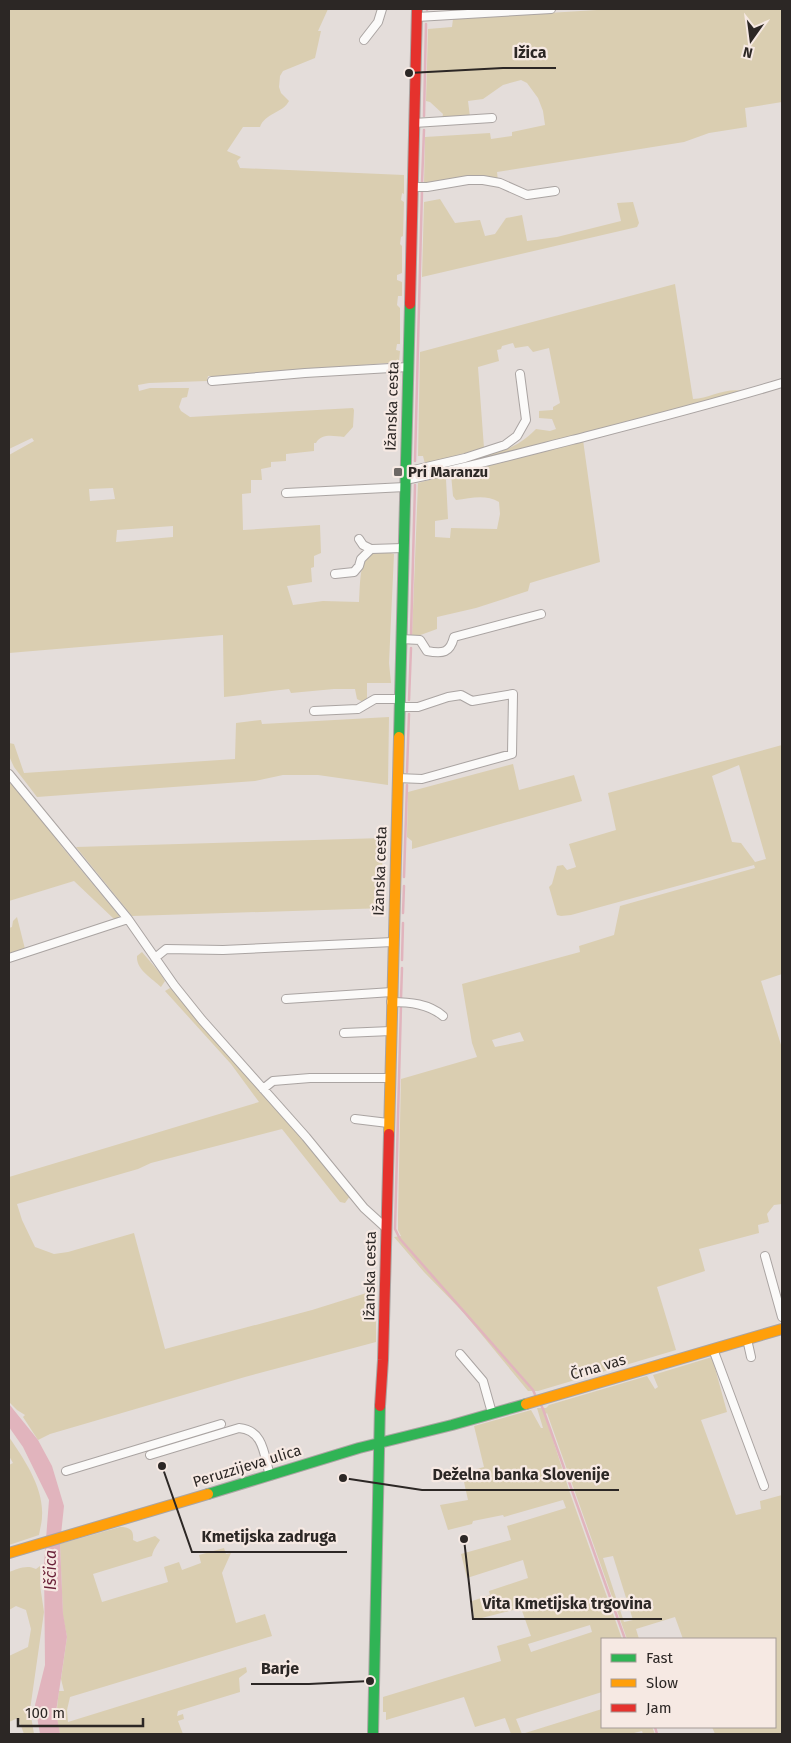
<svg xmlns="http://www.w3.org/2000/svg" width="791" height="1743" viewBox="0 0 791 1743" font-family="'Fira Sans',sans-serif">
<rect width="100%" height="100%" fill="#e4ddda"/>
<path fill="#daceb1" fill-rule="evenodd" d="M 9,9 L 328,9 L 318,31 L 321,31 L 315,58 L 283,71 L 280,76 L 279,87 L 281,93 L 289,101 C 283,113 265,113 260,127 L 243,127 L 227,151 L 241,157 L 237,161 L 240,168 L 404,175 L 404,194 L 402,193 L 401,200 L 404,202 L 403,236 L 401,237 L 400,244 L 402,246 L 402,273 L 397,275 L 397,280 L 402,282 L 402,296 L 398,296 L 397,305 L 400,308 L 400,344 L 397,344 L 396,350 L 400,351 L 399,362 L 229,376 L 208,376 L 207,381 L 149,383 L 138,385 L 139,391 L 150,388 L 189,388 L 187,397 L 182,398 L 179,407 L 181,411 L 190,417 L 353,408 L 354,410 L 353,427 L 344,437 C 334,436 321,433 316,443 L 314,443 L 314,451 L 286,454 L 286,461 L 271,462 L 271,467 L 261,469 L 262,480 L 251,480 L 251,493 L 242,494 L 243,530 L 320,525 L 321,553 L 314,556 L 314,567 L 311,568 L 312,582 L 287,586 L 293,605 L 323,601 L 359,602 C 361,578 357,540 394,554 L 389,663 L 391,683 L 367,683 L 367,698 L 365,703 L 357,699 L 355,689 L 334,689 L 291,693 L 289,689 C 267,691 246,695 224,697 L 223,635 L 9,653 L 9,455 L 34,441 L 32,438 L 9,449 ZM 113,488 L 115,499 L 90,501 L 89,489 ZM 173,526 L 173,537 L 116,542 L 117,530 Z
M 613,9 L 782,9 L 782,102 L 745,108 L 747,127 L 709,133 L 684,142 L 497,172 L 498,181 L 424,184 L 425,137 L 490,133 L 491,139 L 512,136 L 512,132 L 545,125 L 543,111 L 538,98 L 527,83 L 521,80 L 503,85 L 483,99 L 468,101 L 470,117 L 442,119 L 443,114 L 430,102 L 426,101 L 428,29 L 452,27 L 453,19 Z
M 440,199 L 455,223 L 480,220 L 485,236 L 495,234 L 506,218 L 522,215 L 527,241 L 557,237 L 621,221 L 617,203 L 633,202 L 639,223 L 637,227 L 422,277 L 424,202 Z
M 675,284 L 693,399 C 710,398 726,387 744,391 L 480,461 L 479,457 C 504,450 516,449 536,429 L 550,431 L 556,429 L 552,419 L 539,418 L 539,411 L 553,410 L 553,407 L 560,403 L 549,348 L 533,352 L 528,346 L 515,348 L 513,343 L 502,346 L 501,349 L 497,350 L 499,361 L 478,367 L 484,448 L 425,464 L 423,456 L 418,456 L 420,352 Z
M 583,440 L 600,562 L 530,583 L 528,591 L 476,608 L 437,617 L 437,629 L 415,637 L 412,636 L 418,483 L 444,476 L 446,479 L 448,519 L 435,521 L 435,537 L 450,538 L 451,528 L 497,529 L 500,514 L 499,502 C 486,494 471,498 456,500 L 453,496 L 451,474 Z
M 389,717 L 388,785 L 318,775 L 283,775 L 255,781 L 37,797 L 14,767 L 9,756 L 9,743 L 14,744 L 24,773 L 235,759 L 236,723 L 261,720 L 262,724 Z
M 782,745 L 782,974 L 761,981 L 782,1048 L 782,1204 L 774,1205 L 767,1214 L 769,1222 L 758,1225 L 759,1233 L 699,1249 L 705,1271 L 657,1287 L 676,1350 L 538,1391 L 528,1391 L 463,1312 L 424,1272 L 394,1237 L 401,1236 L 398,1230 L 398,1215 L 401,1079 L 477,1057 L 472,1043 L 462,984 L 580,952 L 579,946 L 614,935 L 620,906 L 755,868 L 754,865 L 571,915 L 561,916 L 557,915 L 549,887 L 552,884 L 557,866 L 563,865 L 567,870 L 576,867 L 569,844 L 616,830 L 608,793 ZM 739,765 L 766,859 L 755,862 L 741,843 L 732,842 L 712,776 ZM 520,1032 L 524,1041 L 495,1047 L 492,1040 Z
M 513,764 L 519,790 L 574,775 L 582,801 L 412,849 L 412,841 L 407,837 L 408,792 Z
M 9,784 L 13,784 L 63,848 L 120,917 L 114,919 L 74,881 L 9,901 Z
M 383,838 L 384,847 L 381,876 L 386,878 L 386,882 L 381,884 L 381,888 L 385,891 L 386,908 L 132,916 L 76,847 Z
M 17,917 L 25,949 L 24,952 L 9,955 L 9,928 L 12,927 L 13,921 Z
M 142,952 L 160,973 L 165,981 L 161,987 C 152,978 136,970 137,956 Z
M 170,988 L 328,1168 L 350,1196 L 345,1203 L 340,1202 L 282,1129 L 151,1163 L 138,1169 L 17,1204 L 22,1220 L 35,1247 L 54,1254 L 68,1252 L 134,1233 L 165,1349 L 312,1310 L 376,1290 L 376,1342 L 245,1377 L 50,1434 L 38,1440 L 23,1417 L 25,1415 L 17,1410 L 9,1402 L 9,1177 L 259,1102 L 231,1064 L 165,991 Z
M 712,1357 L 727,1412 L 701,1420 L 736,1515 L 761,1509 L 760,1501 L 782,1495 L 782,1734 L 715,1734 L 712,1727 L 775,1727 L 775,1639 L 683,1639 L 675,1617 L 636,1629 L 639,1639 L 627,1639 L 547,1413 L 545,1415 L 570,1493 L 622,1639 L 602,1639 L 602,1692 L 516,1719 L 522,1734 L 602,1709 L 602,1727 L 652,1727 L 655,1734 L 643,1734 L 642,1731 L 630,1734 L 511,1734 L 505,1718 L 475,1727 L 464,1697 L 386,1720 L 386,1712 L 383,1712 L 383,1697 L 501,1661 L 497,1646 L 531,1636 L 521,1608 L 474,1620 L 472,1601 L 490,1595 L 489,1591 L 528,1578 L 523,1560 L 467,1578 L 461,1554 L 511,1540 L 507,1526 L 566,1508 L 563,1500 L 504,1517 L 503,1515 L 473,1521 L 472,1524 L 448,1530 L 440,1505 L 468,1500 L 462,1473 L 484,1467 L 474,1426 L 531,1410 L 541,1428 L 543,1428 L 537,1408 L 546,1408 L 549,1405 L 647,1376 L 655,1389 L 658,1387 L 653,1375 ZM 613,1556 L 633,1620 L 624,1622 L 603,1558 ZM 590,1625 L 592,1632 L 531,1652 L 528,1644 Z
M 9,1437 C 24,1459 44,1488 42,1516 C 42,1522 40,1529 39,1535 L 9,1545 L 9,1465 L 13,1463 L 9,1456 Z
M 120,1527 C 130,1527 134,1530 133,1540 L 137,1542 L 155,1536 L 160,1540 C 157,1545 153,1550 152,1556 L 93,1574 L 102,1602 L 168,1582 L 164,1567 L 179,1562 L 182,1570 L 201,1563 L 199,1555 L 224,1548 L 226,1554 L 231,1553 L 222,1573 L 236,1623 L 265,1614 L 272,1636 L 70,1697 L 67,1710 L 68,1722 L 246,1667 L 247,1672 L 239,1678 L 240,1692 L 178,1711 L 177,1716 L 183,1714 L 184,1719 L 178,1721 L 183,1734 L 60,1734 C 55,1720 57,1706 59,1691 L 64,1691 L 61,1679 L 67,1637 L 63,1617 L 60,1544 Z
M 40,1566 L 40,1585 L 44,1612 L 30,1710 L 34,1734 L 24,1734 L 18,1718 L 9,1722 L 9,1656 L 28,1647 L 31,1629 L 26,1610 L 16,1606 L 9,1610 L 9,1572 C 17,1569 27,1564 36,1569 Z"/>
<path fill="#e1b4bd" d="M 9,1404 L 38,1440 L 52,1466 L 64,1506 L 60,1544 L 63,1614 L 67,1637 L 56,1712 L 60,1734 L 40,1734 L 35,1705 L 45,1665 L 44,1565 L 49,1500 L 23,1447 L 9,1427 Z"/>
<g fill="none" stroke-linecap="round" stroke-linejoin="round">
<path stroke="#e1b4bd" stroke-width="2.5" d="M 427,10 L 427,9
M 424,116 L 426,24
M 422,183 L 424,130
M 415,461 L 422,190
M 411,634 L 415,485
M 409,700 L 411,648
M 407,772 L 409,714
M 404,877 L 407,785
M 403,913 L 404,886
M 402,960 L 403,923
M 401,998 L 402,968
M 401,1005 L 395,1229 L 400,1239 L 533,1390 L 536,1397
M 539,1401 L 543,1409 L 625,1639
M 655,1727 L 657,1734"/>
<defs>
<path id="street" d="M 417,17 L 551,9
M 364,40 L 378,22 L 382,9
M 414,123 L 492,118
M 413,187 L 427,187 L 468,180 L 483,180 L 500,183 L 527,195 L 555,191
M 212,381 L 305,373 L 408,367
M 405,472 L 465,458 L 505,445 L 517,436 L 526,420 L 520,374
M 405,480 C 461,469 517,454 572,440 C 642,422 713,404 782,383
M 286,493 L 405,487
M 359,539 L 363,545 L 371,549
M 335,574 L 354,572 L 359,566 L 361,559 L 371,549 L 403,548
M 401,639 L 420,640 L 427,651 C 443,654 450,653 454,637 L 541,614
M 314,711 L 358,709 L 375,699 L 399,699
M 9,774 L 128,919 L 174,985 L 202,1020 L 306,1137 L 364,1208 L 386,1228
M 397,778 L 422,779 L 512,754 L 513,694 L 472,701 L 461,695 L 448,697 L 418,707 L 399,707
M 9,958 L 128,919
M 155,958 L 166,949 L 223,950 L 393,942
M 286,999 L 392,992
M 391,1002 C 410,1002 429,1004 443,1016
M 344,1033 L 391,1031
M 263,1089 L 273,1081 L 310,1078 L 389,1078
M 355,1119 L 388,1123
M 765,1256 L 782,1317
M 747,1339 L 751,1357
M 713,1349 L 764,1486
M 460,1354 L 483,1381 L 492,1413
M 150,1455 L 239,1428 C 264,1430 264,1455 270,1476
M 66,1471 L 221,1424"/>
<path id="fast" d="M 399,737 L 410,304
M 208,1494 L 359,1448 L 452,1425 L 526,1404
M 373,1734 L 380,1406"/>
<path id="slow" d="M 389,1134 L 399,737
M 526,1404 L 782,1329
M 9,1553 L 208,1494"/>
<path id="jam" d="M 410,304 L 417,9
M 380,1406 L 383,1360 L 389,1134"/>
</defs>
<use href="#street" stroke="#aaa4a2" stroke-width="10"/>
<use href="#fast" stroke="#aaa4a2" stroke-width="12"/>
<use href="#slow" stroke="#aaa4a2" stroke-width="12"/>
<use href="#jam" stroke="#aaa4a2" stroke-width="12"/>
<use href="#street" stroke="#fbfaf9" stroke-width="8"/>
<use href="#fast" stroke="#30b455" stroke-width="10"/>
<use href="#slow" stroke="#ff9f0a" stroke-width="10"/>
<use href="#jam" stroke="#e5322d" stroke-width="10"/>
</g>
<rect fill="#6c6764" stroke="#f6e9e3" stroke-width="2" x="393" y="467" width="10" height="10" rx="2.5"/>
<g text-anchor="middle" dominant-baseline="central" stroke-width="4.5" stroke-linejoin="round" paint-order="stroke">
<g font-size="15" fill="#2c2725" stroke="#f6e9e3">
<text transform="translate(392 406) rotate(-88)">Ižanska cesta</text>
<text transform="translate(380 871) rotate(-88)">Ižanska cesta</text>
<text transform="translate(370 1276) rotate(-89)">Ižanska cesta</text>
<text transform="translate(598 1367) rotate(-16)">Črna vas</text>
<text transform="translate(247 1466) rotate(-17)">Peruzzijeva ulica</text>
</g>
<g font-size="15" font-weight="bold" fill="#2c2725" stroke="#f6e9e3" text-anchor="start">
<text x="408" y="472">Pri Maranzu</text>
</g>
<g font-size="16" font-style="italic" fill="#6a2139" stroke="#f6e9e3">
<text transform="translate(50 1570) rotate(-90)">Iščica</text>
</g>
</g>
<path fill="none" stroke="#2c2725" stroke-width="2" d="M409 73L503 68H556M343 1478L422 1490H619M162 1466L192 1552H347M464 1539L473 1619H662M370 1681L309 1684H251"/>
<g fill="#2c2725" stroke="#f6e9e3" stroke-width="2">
<circle cx="409" cy="73" r="5"/>
<circle cx="343" cy="1478" r="5"/>
<circle cx="162" cy="1466" r="5"/>
<circle cx="464" cy="1539" r="5"/>
<circle cx="370" cy="1681" r="5"/>
</g>
<g font-size="16" text-anchor="middle" font-weight="bold" fill="#2c2725" stroke="#f6e9e3" stroke-width="4.5" stroke-linejoin="round" paint-order="stroke">
<text x="530" y="58">Ižica</text>
<text x="521" y="1480">Deželna banka Slovenije</text>
<text x="269" y="1542">Kmetijska zadruga</text>
<text x="567" y="1609">Vita Kmetijska trgovina</text>
<text x="280" y="1674">Barje</text>
</g>
<rect width="791" height="1743" fill="none" stroke="#2c2725" stroke-width="20"/>
<rect x="601" y="1638" width="175" height="90" fill="#f6e9e3" stroke="#a59b97"/>
<rect x="611" y="1654" width="25" height="8" fill="#30b455" stroke="#a59b97"/>
<text x="646" y="1663" font-size="15" fill="#2c2725">Fast</text>
<rect x="611" y="1679" width="25" height="8" fill="#ff9f0a" stroke="#a59b97"/>
<text x="646" y="1688" font-size="15" fill="#2c2725">Slow</text>
<rect x="611" y="1704" width="25" height="8" fill="#e5322d" stroke="#a59b97"/>
<text x="646" y="1713" font-size="15" fill="#2c2725">Jam</text>
<g transform="translate(751 40) rotate(194)" stroke="#f6e9e3" stroke-width="4" paint-order="stroke">
<path d="M0-4L9 19L0 12L-9 19Z" fill="#2c2725"/>
<text y="-8" font-size="14" font-weight="bold" text-anchor="middle" fill="#2c2725">N</text>
</g>
<path d="M18 1718v8h125v-8" fill="none" stroke="#2c2725" stroke-width="2.5"/>
<text x="25" y="1718" font-size="15" fill="#2c2725" stroke="#f6e9e3" stroke-width="4" paint-order="stroke">100 m</text>
</svg>
